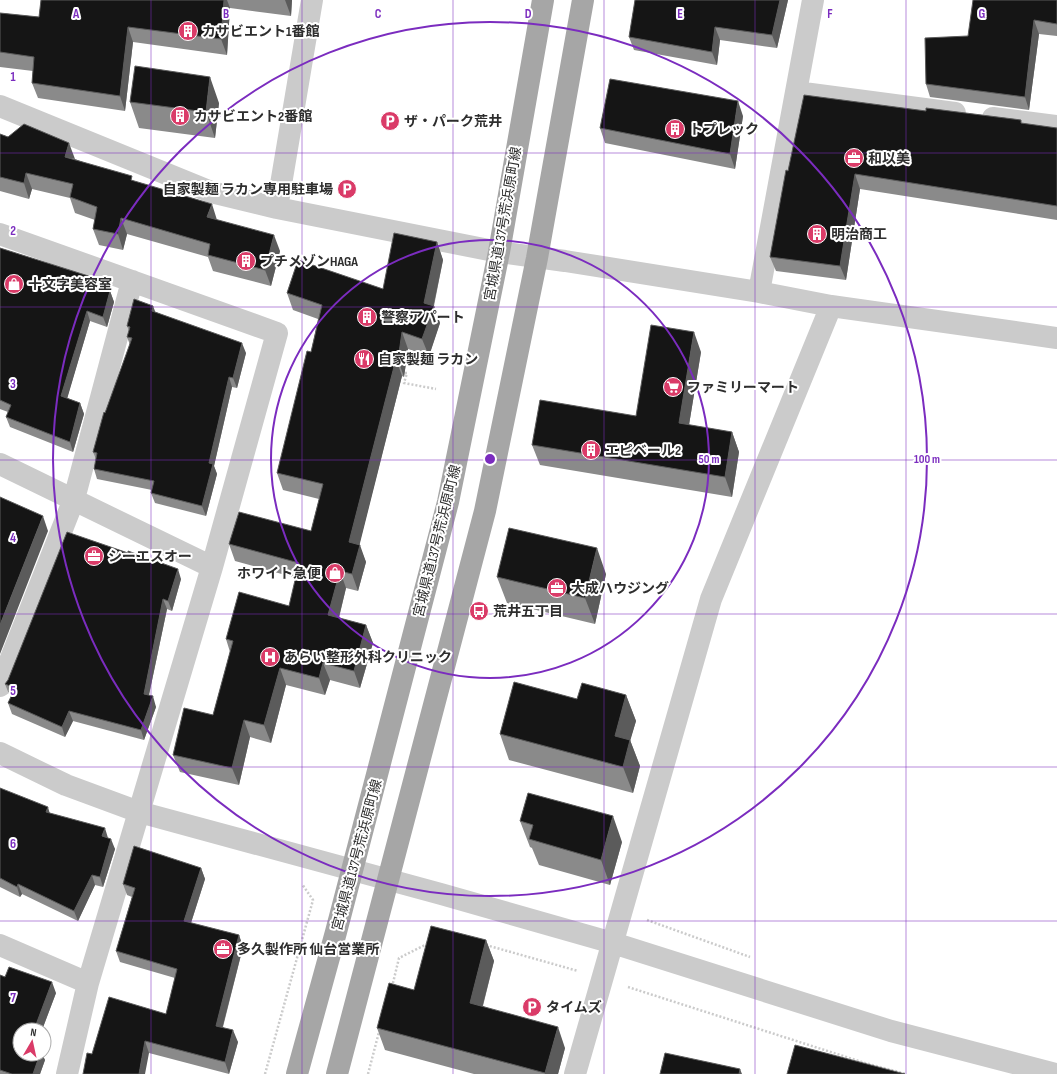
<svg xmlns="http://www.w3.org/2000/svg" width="1057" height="1074" viewBox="0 0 1057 1074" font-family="'Sofia Sans Condensed','Noto Sans JP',sans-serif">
<rect width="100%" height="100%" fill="#fff"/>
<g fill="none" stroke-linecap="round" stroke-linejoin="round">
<path stroke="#cbcbcb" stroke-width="2.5" stroke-dasharray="2 2" stroke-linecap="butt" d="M 405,373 L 407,373 L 404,383 L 436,389
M 647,920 L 750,957
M 486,945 L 578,971
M 392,987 L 399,958 L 427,944
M 628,987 L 865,1063 L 906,1074
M 265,1074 L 313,900 L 302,884
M 368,1074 L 379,1032"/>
<path stroke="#cbcbcb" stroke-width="22" d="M 796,92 L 955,113
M 0,106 L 211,192 L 277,208 L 499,252 L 565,261 L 759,292 L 831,306 L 1057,338
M 993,118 L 1057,126
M 277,208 L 312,0
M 0,234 L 277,333 L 212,567 L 88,983 L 67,1074
M 759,292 L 813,0
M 0,464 L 212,567
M 0,686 L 74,499 L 132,281
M 0,753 L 66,785 L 139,812 L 441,894 L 613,943 L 891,1031 L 1056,1074
M 0,945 L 88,983
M 575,1074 L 711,599 L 831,306"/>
<path stroke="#a6a6a6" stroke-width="22" d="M 297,1074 L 336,932 L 448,502 L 499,252 L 543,0
M 337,1074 L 485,511 L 537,258 L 583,0"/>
</g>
<path fill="#8a8a8a" d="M 41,0 L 292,0 L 291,16 L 230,8 L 227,55 L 133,42 L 125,111 L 38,98 L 32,83 L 33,71 L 0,67 L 0,13 L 39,17 Z
M 635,0 L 788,0 L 777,48 L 720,40 L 717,65 L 634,50 L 629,37 Z
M 1057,0 L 1057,36 L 1039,34 L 1029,110 L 930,97 L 926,84 L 968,36 Z
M 130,102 L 219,103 L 215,138 L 139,128 Z
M 743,116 L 735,169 L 605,143 L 600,128 Z
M 1022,124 L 1057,128 L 1057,220 L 860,189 L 846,280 L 776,271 L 770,257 L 788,171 Z
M 0,134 L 75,159 L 133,181 L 217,220 L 280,251 L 271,286 L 213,271 L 208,257 L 127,234 L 123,250 L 99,245 L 93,229 L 95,220 L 75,213 L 70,198 L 32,189 L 29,199 L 0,191 Z
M 437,242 L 443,260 L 434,306 L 440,323 L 429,356 L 408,349 L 404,377 L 402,376 L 359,545 L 366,562 L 358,591 L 346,588 L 339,618 L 366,625 L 373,643 L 360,688 L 330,680 L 325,695 L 286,685 L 271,743 L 250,737 L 239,785 L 180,772 L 173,755 L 213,715 L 230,652 L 226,639 L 289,606 L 296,578 L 235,561 L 229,544 L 311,531 L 319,499 L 283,490 L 277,473 L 311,352 L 318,319 L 293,310 L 287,293 L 383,289 Z
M 0,248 L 101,288 L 110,291 L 114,302 L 107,327 L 90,321 L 67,398 L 80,403 L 84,414 L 73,452 L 10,427 L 6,417 L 8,412 L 0,409 Z
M 156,312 L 246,353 L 237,388 L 232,387 L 214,466 L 217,474 L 206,516 L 155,503 L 151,493 L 152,490 L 97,479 L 94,469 L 96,459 L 93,452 L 105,413 L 130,345 L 127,337 L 129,331 L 127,326 Z
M 701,352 L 689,425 L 732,432 L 739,452 L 732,497 L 540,465 L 532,445 L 636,416 Z
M 128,553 L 181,579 L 172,611 L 167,609 L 149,695 L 156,707 L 144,740 L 73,721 L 65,737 L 12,714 L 8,703 L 12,695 L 9,694 L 5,684 Z
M 606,574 L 595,624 L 507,603 L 497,577 Z
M 626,695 L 636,721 L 630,740 L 640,766 L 633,793 L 509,760 L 500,734 L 577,699 Z
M 0,788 L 50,813 L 108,838 L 115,849 L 103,887 L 95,885 L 78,921 L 22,894 L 20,897 L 0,887 Z
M 520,821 L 622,842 L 610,885 L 539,865 L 532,848 L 530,847 Z
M 201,868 L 205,879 L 191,923 L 239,935 L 243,947 L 223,1027 L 238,1042 L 229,1074 L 149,1053 L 92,1054 L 166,1014 L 175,978 L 120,962 L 116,951 L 132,897 L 127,895 L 123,884 Z
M 486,940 L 494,961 L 483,1006 L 565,1048 L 558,1074 L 474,1074 L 385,1050 L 377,1028 L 414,990 Z
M 0,975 L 56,993 L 42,1030 L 20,1030 L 20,1054 L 42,1054 L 45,1060 L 40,1074 L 0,1074 Z"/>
<path fill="#5b5b5b" d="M 224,0 L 227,0 L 230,8 L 227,55 L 221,39 Z
M 285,0 L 292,0 L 291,16 Z
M 780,0 L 788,0 L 777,48 L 772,35 Z
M 1034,20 L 1039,34 L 1029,110 L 1025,97 Z
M 128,27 L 133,42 L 125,111 L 120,96 Z
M 715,27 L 720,40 L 717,65 L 712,52 Z
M 210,77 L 219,103 L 215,138 L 206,112 Z
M 738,101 L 743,116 L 735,169 L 730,154 Z
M 69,143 L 75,159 L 65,157 Z
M 26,173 L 32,189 L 29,199 L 24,183 Z
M 855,174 L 860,189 L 846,280 L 840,266 Z
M 212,204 L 217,220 L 207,217 Z
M 121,218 L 127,234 L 123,250 L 118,234 Z
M 274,235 L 280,251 L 271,286 L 265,270 Z
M 437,242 L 443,260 L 433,308 L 434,306 L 440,323 L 429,356 L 422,339 L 424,303 Z
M 98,279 L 101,289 L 98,287 Z
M 110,291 L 114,302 L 107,327 L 103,317 Z
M 153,306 L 157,316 L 152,311 Z
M 87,311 L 90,321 L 65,406 L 61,396 Z
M 402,332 L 408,349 L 404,377 L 398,360 Z
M 694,332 L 701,352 L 686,443 L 679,423 Z
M 242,343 L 246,353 L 237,388 L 233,378 Z
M 396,359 L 402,376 L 356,559 L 349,542 Z
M 229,377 L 232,387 L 214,466 L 217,474 L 206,516 L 202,506 L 209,463 Z
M 80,403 L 84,414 L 73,452 L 70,442 Z
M 732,432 L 739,452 L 732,497 L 725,477 Z
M 43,516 L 48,531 L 0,654 L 0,625 Z
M 360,545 L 366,562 L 358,591 L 352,574 Z
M 597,548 L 606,574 L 595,624 L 585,598 Z
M 178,569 L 181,579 L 172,611 L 168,601 Z
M 340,571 L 346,588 L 335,633 L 328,615 Z
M 163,599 L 167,609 L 147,704 L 144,694 Z
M 366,625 L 373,643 L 360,688 L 354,671 Z
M 323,663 L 330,680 L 325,695 L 319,678 Z
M 280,668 L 286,685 L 271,743 L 264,725 Z
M 626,695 L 636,721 L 624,762 L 615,736 Z
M 153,696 L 156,707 L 144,740 L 141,730 Z
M 69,711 L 73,721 L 65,737 L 62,727 Z
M 244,720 L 250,737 L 239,785 L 232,768 Z
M 630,740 L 640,766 L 633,793 L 623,767 Z
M 48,807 L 51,818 L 46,812 Z
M 613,816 L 622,842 L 610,885 L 601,860 Z
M 105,828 L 108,838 L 102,836 Z
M 111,839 L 115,849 L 103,887 L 100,877 Z
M 201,868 L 205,879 L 188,932 L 184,921 Z
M 92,875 L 95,885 L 78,921 L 74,911 Z
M 18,884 L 22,894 L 20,897 L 17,887 Z
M 239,935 L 243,947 L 220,1037 L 216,1026 Z
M 486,940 L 494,961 L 478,1024 L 470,1003 Z
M 52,982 L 56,993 L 42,1030 L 34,1030 Z
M 558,1027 L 565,1048 L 558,1074 L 545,1074 L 545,1073 Z
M 233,1030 L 238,1042 L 229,1074 L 225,1062 Z
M 145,1041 L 149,1053 L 145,1074 L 139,1074 Z
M 40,1054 L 42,1054 L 45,1060 L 40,1074 L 33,1074 Z
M 740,1069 L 742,1074 L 739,1074 Z"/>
<path fill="#151515" stroke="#5b5b5b" d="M 41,0 L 224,0 L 221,39 L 128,27 L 120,96 L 32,83 L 34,57 L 0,52 L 0,13 L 39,17 Z
M 635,0 L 780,0 L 772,35 L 715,27 L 712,52 L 629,37 Z
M 973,0 L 1057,0 L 1057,24 L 1034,20 L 1025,97 L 926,84 L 925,38 L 968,36 Z
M 135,66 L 210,77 L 206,112 L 130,102 Z
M 610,79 L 738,101 L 730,154 L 600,128 Z
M 804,95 L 926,111 L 926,108 L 1021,120 L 1021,123 L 1057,128 L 1057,206 L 855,174 L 840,266 L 770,257 L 786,170 L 788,171 Z
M 24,124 L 69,143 L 65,157 L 132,176 L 131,180 L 212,204 L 207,217 L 274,235 L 265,270 L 208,255 L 210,244 L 121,218 L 118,234 L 93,229 L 97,207 L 70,197 L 73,184 L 26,173 L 24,183 L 0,177 L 0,134 L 8,137 Z
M 394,233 L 437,242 L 424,303 L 434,306 L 422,339 L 402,332 L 398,360 L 396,359 L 349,542 L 360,545 L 352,574 L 340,571 L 328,615 L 366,625 L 354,671 L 323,663 L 319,678 L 280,668 L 264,725 L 244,720 L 232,768 L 173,755 L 184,708 L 213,715 L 233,641 L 226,639 L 239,592 L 289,606 L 299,563 L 229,544 L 239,512 L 311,531 L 323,484 L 277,473 L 307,351 L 311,352 L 322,305 L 287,293 L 298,260 L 383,289 Z
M 0,248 L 98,279 L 98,287 L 110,291 L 103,317 L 87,311 L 61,396 L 80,403 L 70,442 L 6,417 L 11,405 L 0,400 Z
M 134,299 L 153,306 L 152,311 L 242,343 L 233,378 L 229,377 L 209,463 L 213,464 L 202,506 L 151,493 L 154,481 L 94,469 L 97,453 L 93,452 L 104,412 L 105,413 L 132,338 L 127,337 L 130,327 L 127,326 Z
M 651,325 L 694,332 L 679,423 L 732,432 L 725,477 L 532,445 L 540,400 L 636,416 Z
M 0,497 L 43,516 L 0,625 Z
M 509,528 L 597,548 L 585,598 L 497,577 Z
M 67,532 L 128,553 L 128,551 L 178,569 L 168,601 L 163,599 L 144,694 L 153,696 L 141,730 L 69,711 L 62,727 L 8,703 L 15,688 L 5,684 L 8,680 Z
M 514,682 L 577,699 L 582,683 L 626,695 L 615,736 L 630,740 L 623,767 L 500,734 Z
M 0,788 L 48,807 L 46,812 L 105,828 L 102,836 L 111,839 L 100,877 L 92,875 L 74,911 L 18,884 L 17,887 L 0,878 Z
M 528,793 L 613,816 L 601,860 L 529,839 L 533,825 L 520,821 Z
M 134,846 L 201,868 L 184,921 L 239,935 L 216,1026 L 233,1030 L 225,1062 L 145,1041 L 139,1074 L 83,1074 L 87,1053 L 92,1054 L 109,997 L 166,1014 L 177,969 L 116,951 L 135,888 L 123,884 Z
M 431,926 L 486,940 L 470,1003 L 558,1027 L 545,1073 L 377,1028 L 389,983 L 414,990 Z
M 9,967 L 52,982 L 34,1030 L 20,1030 L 20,1054 L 40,1054 L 33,1074 L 12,1074 L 0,1070 L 0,975 L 5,977 Z
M 795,1045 L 905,1074 L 787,1074 Z
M 665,1053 L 740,1069 L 739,1074 L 660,1074 Z"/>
<path fill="none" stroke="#7b2cbf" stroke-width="1" stroke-opacity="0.55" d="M 151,0 L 151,1074M 302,0 L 302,1074M 453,0 L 453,1074M 604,0 L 604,1074M 755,0 L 755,1074M 906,0 L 906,1074M 0,153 L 1057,153M 0,307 L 1057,307M 0,460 L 1057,460M 0,614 L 1057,614M 0,767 L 1057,767M 0,921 L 1057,921"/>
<g fill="none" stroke="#7b2cbf" stroke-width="2">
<circle cx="490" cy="459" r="219"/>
<circle cx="490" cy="459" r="437"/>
</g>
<defs>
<symbol id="building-disc" viewBox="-11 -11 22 22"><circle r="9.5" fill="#da3b68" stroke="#fff"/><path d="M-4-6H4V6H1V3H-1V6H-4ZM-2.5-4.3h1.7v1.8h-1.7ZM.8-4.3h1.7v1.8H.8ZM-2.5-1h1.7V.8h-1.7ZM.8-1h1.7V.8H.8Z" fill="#fff"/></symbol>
<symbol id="parking-disc" viewBox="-11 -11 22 22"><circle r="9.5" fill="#da3b68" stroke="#fff"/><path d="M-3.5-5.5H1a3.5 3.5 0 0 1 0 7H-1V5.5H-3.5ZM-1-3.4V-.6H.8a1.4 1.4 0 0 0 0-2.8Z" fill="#fff"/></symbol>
<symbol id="office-disc" viewBox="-11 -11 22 22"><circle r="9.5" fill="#da3b68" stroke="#fff"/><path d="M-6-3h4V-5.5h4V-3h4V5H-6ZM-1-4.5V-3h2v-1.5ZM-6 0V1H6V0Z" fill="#fff"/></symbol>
<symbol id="shop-disc" viewBox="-11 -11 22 22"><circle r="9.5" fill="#da3b68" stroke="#fff"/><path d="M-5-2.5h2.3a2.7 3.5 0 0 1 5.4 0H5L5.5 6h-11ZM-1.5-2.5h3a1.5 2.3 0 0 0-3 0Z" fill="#fff"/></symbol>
<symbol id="restaurant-disc" viewBox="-11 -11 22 22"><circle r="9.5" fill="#da3b68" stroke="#fff"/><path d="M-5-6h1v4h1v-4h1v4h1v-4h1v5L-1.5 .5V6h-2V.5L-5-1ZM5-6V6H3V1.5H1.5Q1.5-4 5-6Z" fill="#fff"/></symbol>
<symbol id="supermarket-disc" viewBox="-11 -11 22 22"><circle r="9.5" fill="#da3b68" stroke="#fff"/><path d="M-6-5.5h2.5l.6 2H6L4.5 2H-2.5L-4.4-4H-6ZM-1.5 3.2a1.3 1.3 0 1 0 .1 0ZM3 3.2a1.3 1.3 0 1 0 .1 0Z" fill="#fff"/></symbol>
<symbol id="bus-disc" viewBox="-11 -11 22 22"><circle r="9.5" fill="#da3b68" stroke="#fff"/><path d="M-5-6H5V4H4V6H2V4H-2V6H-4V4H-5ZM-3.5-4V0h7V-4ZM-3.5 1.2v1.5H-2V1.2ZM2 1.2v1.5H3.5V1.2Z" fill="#fff"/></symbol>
<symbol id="hospital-disc" viewBox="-11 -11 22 22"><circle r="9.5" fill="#da3b68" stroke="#fff"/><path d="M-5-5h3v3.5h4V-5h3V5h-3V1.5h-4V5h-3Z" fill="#fff"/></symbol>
</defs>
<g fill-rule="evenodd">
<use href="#building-disc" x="177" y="20" width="22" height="22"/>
<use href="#building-disc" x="169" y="105" width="22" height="22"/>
<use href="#parking-disc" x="379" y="110" width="22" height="22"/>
<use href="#building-disc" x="664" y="118" width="22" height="22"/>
<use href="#office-disc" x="843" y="147" width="22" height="22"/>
<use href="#parking-disc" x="336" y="178" width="22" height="22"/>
<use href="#building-disc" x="806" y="223" width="22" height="22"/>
<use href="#building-disc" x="235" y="250" width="22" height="22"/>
<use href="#shop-disc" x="3" y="273" width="22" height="22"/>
<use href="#building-disc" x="356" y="306" width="22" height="22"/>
<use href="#restaurant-disc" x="353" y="348" width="22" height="22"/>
<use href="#supermarket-disc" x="662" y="376" width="22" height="22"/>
<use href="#building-disc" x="580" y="439" width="22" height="22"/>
<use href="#office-disc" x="83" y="545" width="22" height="22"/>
<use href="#shop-disc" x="324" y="562" width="22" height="22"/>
<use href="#office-disc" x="546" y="577" width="22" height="22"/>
<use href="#bus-disc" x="468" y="600" width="22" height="22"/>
<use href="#hospital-disc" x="259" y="646" width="22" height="22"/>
<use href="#office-disc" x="212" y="938" width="22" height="22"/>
<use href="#parking-disc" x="521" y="996" width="22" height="22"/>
</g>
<g text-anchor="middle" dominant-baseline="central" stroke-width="4" stroke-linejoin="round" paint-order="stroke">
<g font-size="14" font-weight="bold" fill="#2e2e2e" stroke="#fff" text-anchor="start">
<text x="202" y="31">カサビエント1番館</text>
<text x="194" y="116">カサビエント2番館</text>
<text x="404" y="121">ザ・パーク荒井</text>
<text x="689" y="129">トプレック</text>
<text x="868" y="158">和以美</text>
<text x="333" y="189" text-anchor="end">自家製麺 ラカン専用駐車場</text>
<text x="831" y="234">明治商工</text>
<text x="260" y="261">プチメゾンHAGA</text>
<text x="28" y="284">十文字美容室</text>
<text x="381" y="317">警察アパート</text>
<text x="378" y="359">自家製麺 ラカン</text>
<text x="687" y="387">ファミリーマート</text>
<text x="605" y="450">エピベール2</text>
<text x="108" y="556">シーエスオー</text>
<text x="321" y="573" text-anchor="end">ホワイト急便</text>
<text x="571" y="588">大成ハウジング</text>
<text x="493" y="611">荒井五丁目</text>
<text x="284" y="657">あらい整形外科クリニック</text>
<text x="237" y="949">多久製作所 仙台営業所</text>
<text x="546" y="1007">タイムズ</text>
</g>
<g font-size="14" fill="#2e2e2e" stroke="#fff">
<text transform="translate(503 224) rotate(-80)">宮城県道137号荒浜原町線</text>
<text transform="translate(437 541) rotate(-76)">宮城県道137号荒浜原町線</text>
<text transform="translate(357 855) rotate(-75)">宮城県道137号荒浜原町線</text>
</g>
</g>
<g font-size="13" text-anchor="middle" font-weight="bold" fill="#7b2cbf" stroke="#fff" stroke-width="4" stroke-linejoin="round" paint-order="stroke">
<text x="76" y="18">A</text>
<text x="226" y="18">B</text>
<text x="378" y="18">C</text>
<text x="528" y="18">D</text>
<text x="680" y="18">E</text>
<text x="830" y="18">F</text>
<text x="982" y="18">G</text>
<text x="13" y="81">1</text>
<text x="13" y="235">2</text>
<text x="13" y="388">3</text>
<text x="13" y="542">4</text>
<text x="13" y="695">5</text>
<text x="13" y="848">6</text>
<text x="13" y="1002">7</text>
</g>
<circle cx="490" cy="459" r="6" fill="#7b2cbf" stroke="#fff" stroke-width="2"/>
<g font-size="12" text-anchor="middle" font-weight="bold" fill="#7b2cbf" stroke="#fff" stroke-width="4" stroke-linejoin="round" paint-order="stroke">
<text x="709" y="463">50 m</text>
<text x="927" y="463">100 m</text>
</g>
<g transform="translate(32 1042) rotate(9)"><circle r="19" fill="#ffffff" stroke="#ababab"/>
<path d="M0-3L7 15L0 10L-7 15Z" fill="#da3b68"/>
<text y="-6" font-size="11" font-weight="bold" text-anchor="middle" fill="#2e2e2e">N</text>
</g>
</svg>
